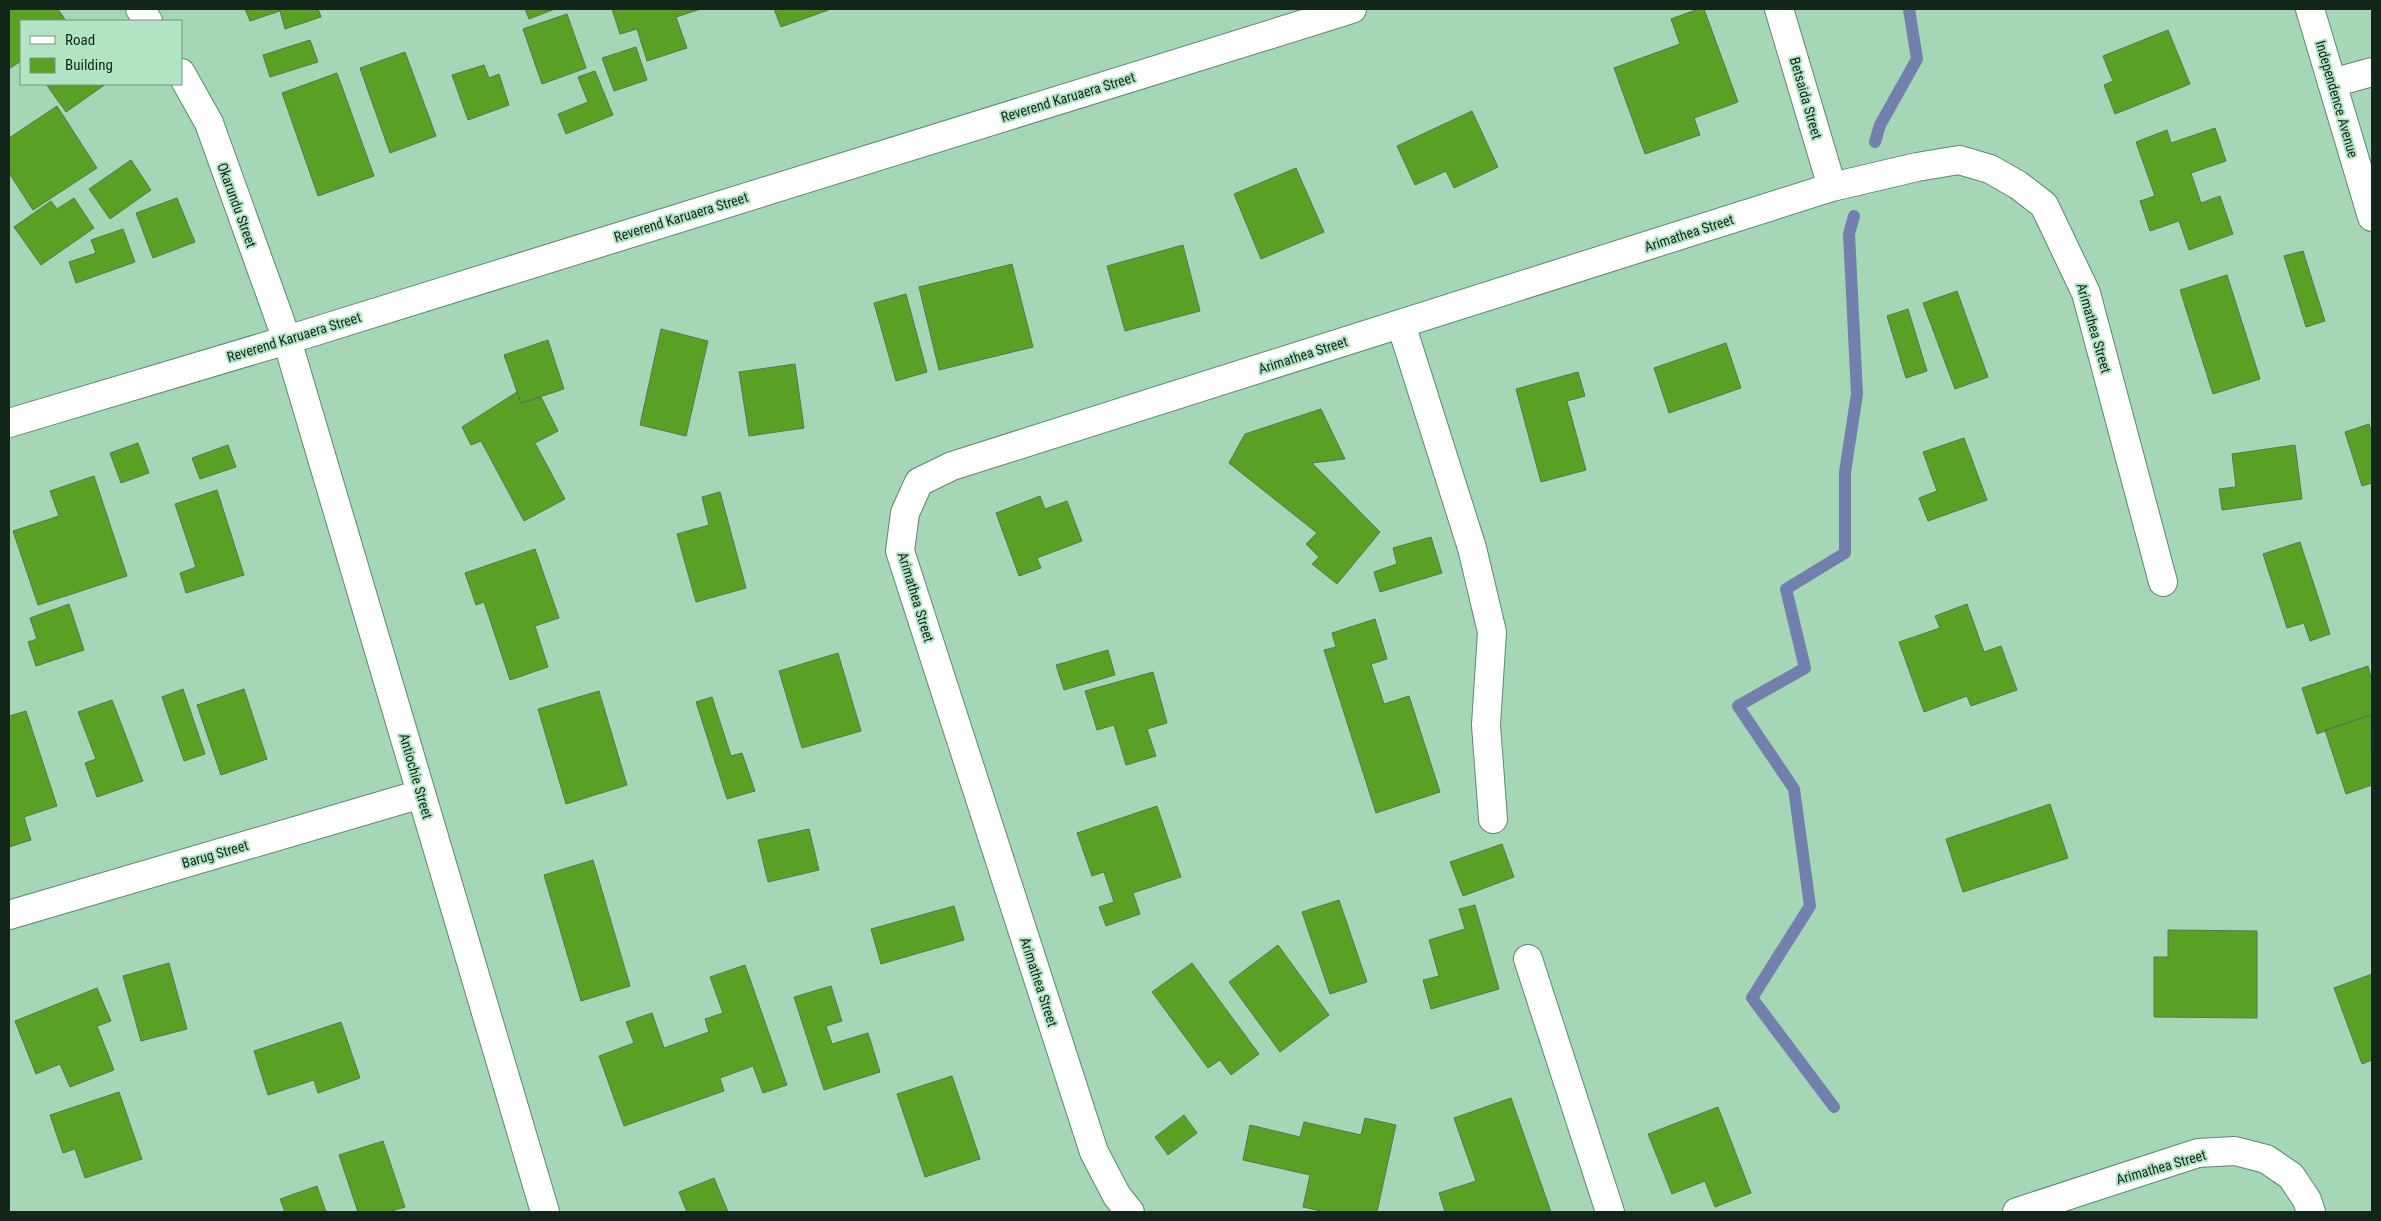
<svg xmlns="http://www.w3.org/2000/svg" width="2381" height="1221" viewBox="0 0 2381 1221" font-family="'Roboto Condensed',sans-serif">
<rect width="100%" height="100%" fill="#a5d6b5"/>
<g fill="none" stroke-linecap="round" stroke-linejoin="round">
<path stroke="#7180ad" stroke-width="12" d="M 1875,142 L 1880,125 L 1917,59 L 1909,9
M 1834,1107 L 1752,998 L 1810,906 L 1794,789 L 1738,706 L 1805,668 L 1786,589 L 1845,553 L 1845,472 L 1857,394 L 1849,234 L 1854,216"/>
</g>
<path fill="#59a125" stroke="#5b764d" d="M 9,9 L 58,9 L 66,21 L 21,21 L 21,61 L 9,69 Z
M 245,9 L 318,9 L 321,17 L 285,29 L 280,11 L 250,21 Z
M 525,9 L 555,9 L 529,19 Z
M 612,9 L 701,9 L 676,17 L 687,48 L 647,61 L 637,29 L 620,34 Z
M 774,9 L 831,9 L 781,27 Z
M 1698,9 L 1704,9 L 1738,102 L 1694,118 L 1700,135 L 1645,154 L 1614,68 L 1680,44 L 1671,19 Z
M 567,14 L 586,68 L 542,84 L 523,29 Z
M 2168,30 L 2190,84 L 2115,114 L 2104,85 L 2113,81 L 2103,56 Z
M 310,40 L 318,62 L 270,77 L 263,55 Z
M 636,47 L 647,80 L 614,91 L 602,58 Z
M 405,52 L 436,136 L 390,153 L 360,68 Z
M 484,65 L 489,78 L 499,74 L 509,105 L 468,120 L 452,75 Z
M 595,71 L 613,115 L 566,134 L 558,114 L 588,102 L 578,77 Z
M 337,73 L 374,176 L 318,196 L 282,93 Z
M 46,84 L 106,84 L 66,112 Z
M 57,106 L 97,168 L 33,210 L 9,173 L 9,138 Z
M 1472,111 L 1498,167 L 1454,188 L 1446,171 L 1415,185 L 1397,146 Z
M 2215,128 L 2226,161 L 2191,173 L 2201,203 L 2220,196 L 2233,234 L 2189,250 L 2179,221 L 2150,231 L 2140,201 L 2155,196 L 2136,142 L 2167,130 L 2171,143 Z
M 131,160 L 151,190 L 110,219 L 89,189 Z
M 1296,168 L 1324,232 L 1261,259 L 1234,194 Z
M 74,198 L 94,228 L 41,265 L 14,227 L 51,201 L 57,209 Z
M 177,198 L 195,242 L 153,258 L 136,213 Z
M 123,229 L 135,262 L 76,283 L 69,262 L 96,253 L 91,240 Z
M 1183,245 L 1200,311 L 1125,331 L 1107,266 Z
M 2303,251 L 2325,321 L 2306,327 L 2284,256 Z
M 1012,264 L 1033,347 L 939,370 L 919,287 Z
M 2227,275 L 2260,379 L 2213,394 L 2180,290 Z
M 1957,291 L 1988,377 L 1955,389 L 1923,303 Z
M 906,294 L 927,372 L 896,381 L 874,303 Z
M 1908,309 L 1927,371 L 1906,378 L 1887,316 Z
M 661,329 L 708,341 L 686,436 L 640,425 Z
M 548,340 L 564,389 L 521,403 L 504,355 Z
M 1726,343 L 1741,388 L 1669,413 L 1654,368 Z
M 795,364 L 804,428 L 749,436 L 739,372 Z
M 1578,372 L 1585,396 L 1567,401 L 1586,470 L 1541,482 L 1516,389 Z
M 517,392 L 521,403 L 541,397 L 558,431 L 535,443 L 565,499 L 524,521 L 481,441 L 471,445 L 462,427 Z
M 1321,409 L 1345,459 L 1312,463 L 1380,532 L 1337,584 L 1312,564 L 1319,557 L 1306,544 L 1317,533 L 1229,463 L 1245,434 Z
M 2369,424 L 2372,434 L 2372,483 L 2362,486 L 2345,432 Z
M 1964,438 L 1987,500 L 1928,521 L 1919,498 L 1937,491 L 1923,452 Z
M 138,443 L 149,473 L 121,483 L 110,453 Z
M 228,445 L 236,467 L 200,479 L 192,458 Z
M 2295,445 L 2302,499 L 2222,510 L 2219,489 L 2236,487 L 2232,454 Z
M 94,476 L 127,576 L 38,605 L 13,531 L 59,516 L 50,491 Z
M 217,490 L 244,575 L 186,593 L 180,573 L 196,567 L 175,504 Z
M 720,492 L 746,588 L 696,602 L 677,534 L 709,525 L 702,497 Z
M 1040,496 L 1045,509 L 1067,501 L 1082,541 L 1037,558 L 1041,568 L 1019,576 L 996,513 Z
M 1431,537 L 1442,573 L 1380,592 L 1374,572 L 1397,564 L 1393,548 Z
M 2300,542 L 2330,634 L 2310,641 L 2304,623 L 2287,628 L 2263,554 Z
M 535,549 L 559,618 L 535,626 L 548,667 L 510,680 L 484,602 L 476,605 L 465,573 Z
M 69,604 L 84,650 L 36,666 L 28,642 L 37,639 L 30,618 Z
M 1967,604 L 1984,652 L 2001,646 L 2017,690 L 1971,706 L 1967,696 L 1924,712 L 1899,642 L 1940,628 L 1935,616 Z
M 1375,619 L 1387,659 L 1371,664 L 1384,704 L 1409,696 L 1440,792 L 1376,813 L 1324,650 L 1336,647 L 1332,633 Z
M 1108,650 L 1115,675 L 1064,690 L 1056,665 Z
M 838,653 L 861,731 L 802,748 L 779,671 Z
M 2368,666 L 2372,681 L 2372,714 L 2317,734 L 2302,688 Z
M 1153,672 L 1167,723 L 1147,729 L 1156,756 L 1126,765 L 1114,725 L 1097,730 L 1085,691 Z
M 183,689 L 205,754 L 184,761 L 162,697 Z
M 244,689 L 267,759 L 221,775 L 197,705 Z
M 599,691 L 627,785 L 566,804 L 538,709 Z
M 712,697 L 731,756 L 742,753 L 755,791 L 727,799 L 696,702 Z
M 112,700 L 143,781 L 97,797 L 85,763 L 96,759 L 78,712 Z
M 26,711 L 57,806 L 24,817 L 31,840 L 9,847 L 9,716 Z
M 2371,715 L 2372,785 L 2346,794 L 2325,730 Z
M 2050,804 L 2068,858 L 1963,892 L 1946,839 Z
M 1157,806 L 1181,877 L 1133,893 L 1140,914 L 1106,926 L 1099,907 L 1114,902 L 1104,872 L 1092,876 L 1077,833 Z
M 809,829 L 819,870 L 768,882 L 758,840 Z
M 1502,844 L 1514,877 L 1463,896 L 1450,862 Z
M 593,860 L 630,986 L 581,1001 L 544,875 Z
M 1339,900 L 1367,982 L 1330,994 L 1302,912 Z
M 1475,905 L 1499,989 L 1431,1009 L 1423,980 L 1439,976 L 1429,940 L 1465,929 L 1459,909 Z
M 954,906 L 964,940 L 881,964 L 871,929 Z
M 2168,930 L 2257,931 L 2257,1018 L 2154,1017 L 2154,957 L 2168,957 Z
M 1278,945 L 1329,1015 L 1280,1052 L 1229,982 Z
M 169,963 L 187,1029 L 141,1041 L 123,976 Z
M 1192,963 L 1259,1054 L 1231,1075 L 1220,1060 L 1208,1068 L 1152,992 Z
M 745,965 L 787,1085 L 763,1093 L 753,1066 L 720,1078 L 724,1091 L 624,1126 L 599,1056 L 634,1043 L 626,1022 L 652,1013 L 664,1048 L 709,1032 L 705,1019 L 723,1013 L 710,977 Z
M 2372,974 L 2372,1060 L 2362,1064 L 2334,988 Z
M 831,986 L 842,1021 L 826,1026 L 832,1044 L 868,1033 L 880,1072 L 824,1090 L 794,997 Z
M 97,988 L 111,1021 L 97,1026 L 114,1070 L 70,1087 L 60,1064 L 36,1074 L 15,1021 Z
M 341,1022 L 360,1078 L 318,1093 L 314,1080 L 268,1095 L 254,1051 Z
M 952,1076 L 980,1159 L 925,1177 L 897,1094 Z
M 119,1092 L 142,1159 L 85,1178 L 75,1149 L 63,1153 L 50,1115 Z
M 1511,1098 L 1551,1212 L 1445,1212 L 1439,1193 L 1476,1181 L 1454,1118 Z
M 1718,1107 L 1751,1193 L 1715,1207 L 1705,1181 L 1672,1194 L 1648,1134 Z
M 1184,1115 L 1197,1133 L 1168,1155 L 1155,1137 Z
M 1365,1118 L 1396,1125 L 1377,1212 L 1325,1212 L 1303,1207 L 1310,1175 L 1243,1160 L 1250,1125 L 1300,1137 L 1304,1122 L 1361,1135 Z
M 383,1141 L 405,1207 L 388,1212 L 358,1212 L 339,1155 Z
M 714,1178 L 728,1212 L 687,1212 L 679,1192 Z
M 317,1186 L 326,1212 L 285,1212 L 280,1199 Z"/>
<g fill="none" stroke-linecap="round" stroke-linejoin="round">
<defs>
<path id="minor" d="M 140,9 L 148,21
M 1779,9 L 1832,187
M 181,73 L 209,123 L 287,340 L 545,1212
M 2332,83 L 2372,72
M 1401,324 L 1472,548 L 1492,632 L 1486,725 L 1493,819
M 9,423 L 287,340 L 1352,9
M 9,915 L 421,794
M 1528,959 L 1610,1212
M 1130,1212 L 1117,1196 L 1094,1152 L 900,551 L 905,513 L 919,482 L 952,466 L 1832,187 L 1917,167 L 1959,160 L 1990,169 L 2018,185 L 2044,205 L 2086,293 L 2163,582
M 2017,1212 L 2198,1153 L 2235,1151 L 2266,1159 L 2291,1176 L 2307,1200 L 2311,1212"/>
<path id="major" d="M 2310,9 L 2372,217"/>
</defs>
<use href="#minor" stroke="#5b8a6c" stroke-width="30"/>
<use href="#major" stroke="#5b8a6c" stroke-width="30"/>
<use href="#minor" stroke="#fff" stroke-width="28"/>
<use href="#major" stroke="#fff" stroke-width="28"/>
</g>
<g text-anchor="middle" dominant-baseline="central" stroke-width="4" stroke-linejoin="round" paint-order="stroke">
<g font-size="14" fill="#13261a" stroke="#b2e3c2">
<text transform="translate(1068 97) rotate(-17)">Reverend Karuaera Street</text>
<text transform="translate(1806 98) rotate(74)">Betsaida Street</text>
<text transform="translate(2337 99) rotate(74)">Independence Avenue</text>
<text transform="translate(237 205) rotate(70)">Okarundu Street</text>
<text transform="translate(681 217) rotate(-17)">Reverend Karuaera Street</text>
<text transform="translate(1689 233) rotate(-18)">Arimathea Street</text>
<text transform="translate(2094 328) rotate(74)">Arimathea Street</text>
<text transform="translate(294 337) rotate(-17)">Reverend Karuaera Street</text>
<text transform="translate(1303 355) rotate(-18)">Arimathea Street</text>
<text transform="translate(916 597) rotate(73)">Arimathea Street</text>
<text transform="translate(416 776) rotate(74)">Antiochie Street</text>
<text transform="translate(215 854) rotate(-16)">Barug Street</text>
<text transform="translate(1039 982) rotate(72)">Arimathea Street</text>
<text transform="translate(2161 1167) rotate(-16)">Arimathea Street</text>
</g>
</g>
<rect width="2381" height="1221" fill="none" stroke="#13261a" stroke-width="20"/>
<rect x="20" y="20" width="162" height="65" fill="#b2e3c2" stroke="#72977f"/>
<rect x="30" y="36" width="25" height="8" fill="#ffffff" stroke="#72977f"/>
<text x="65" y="45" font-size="15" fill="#13261a">Road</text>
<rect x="30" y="58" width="25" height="15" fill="#59a125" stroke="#72977f"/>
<text x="65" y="70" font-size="15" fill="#13261a">Building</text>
</svg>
